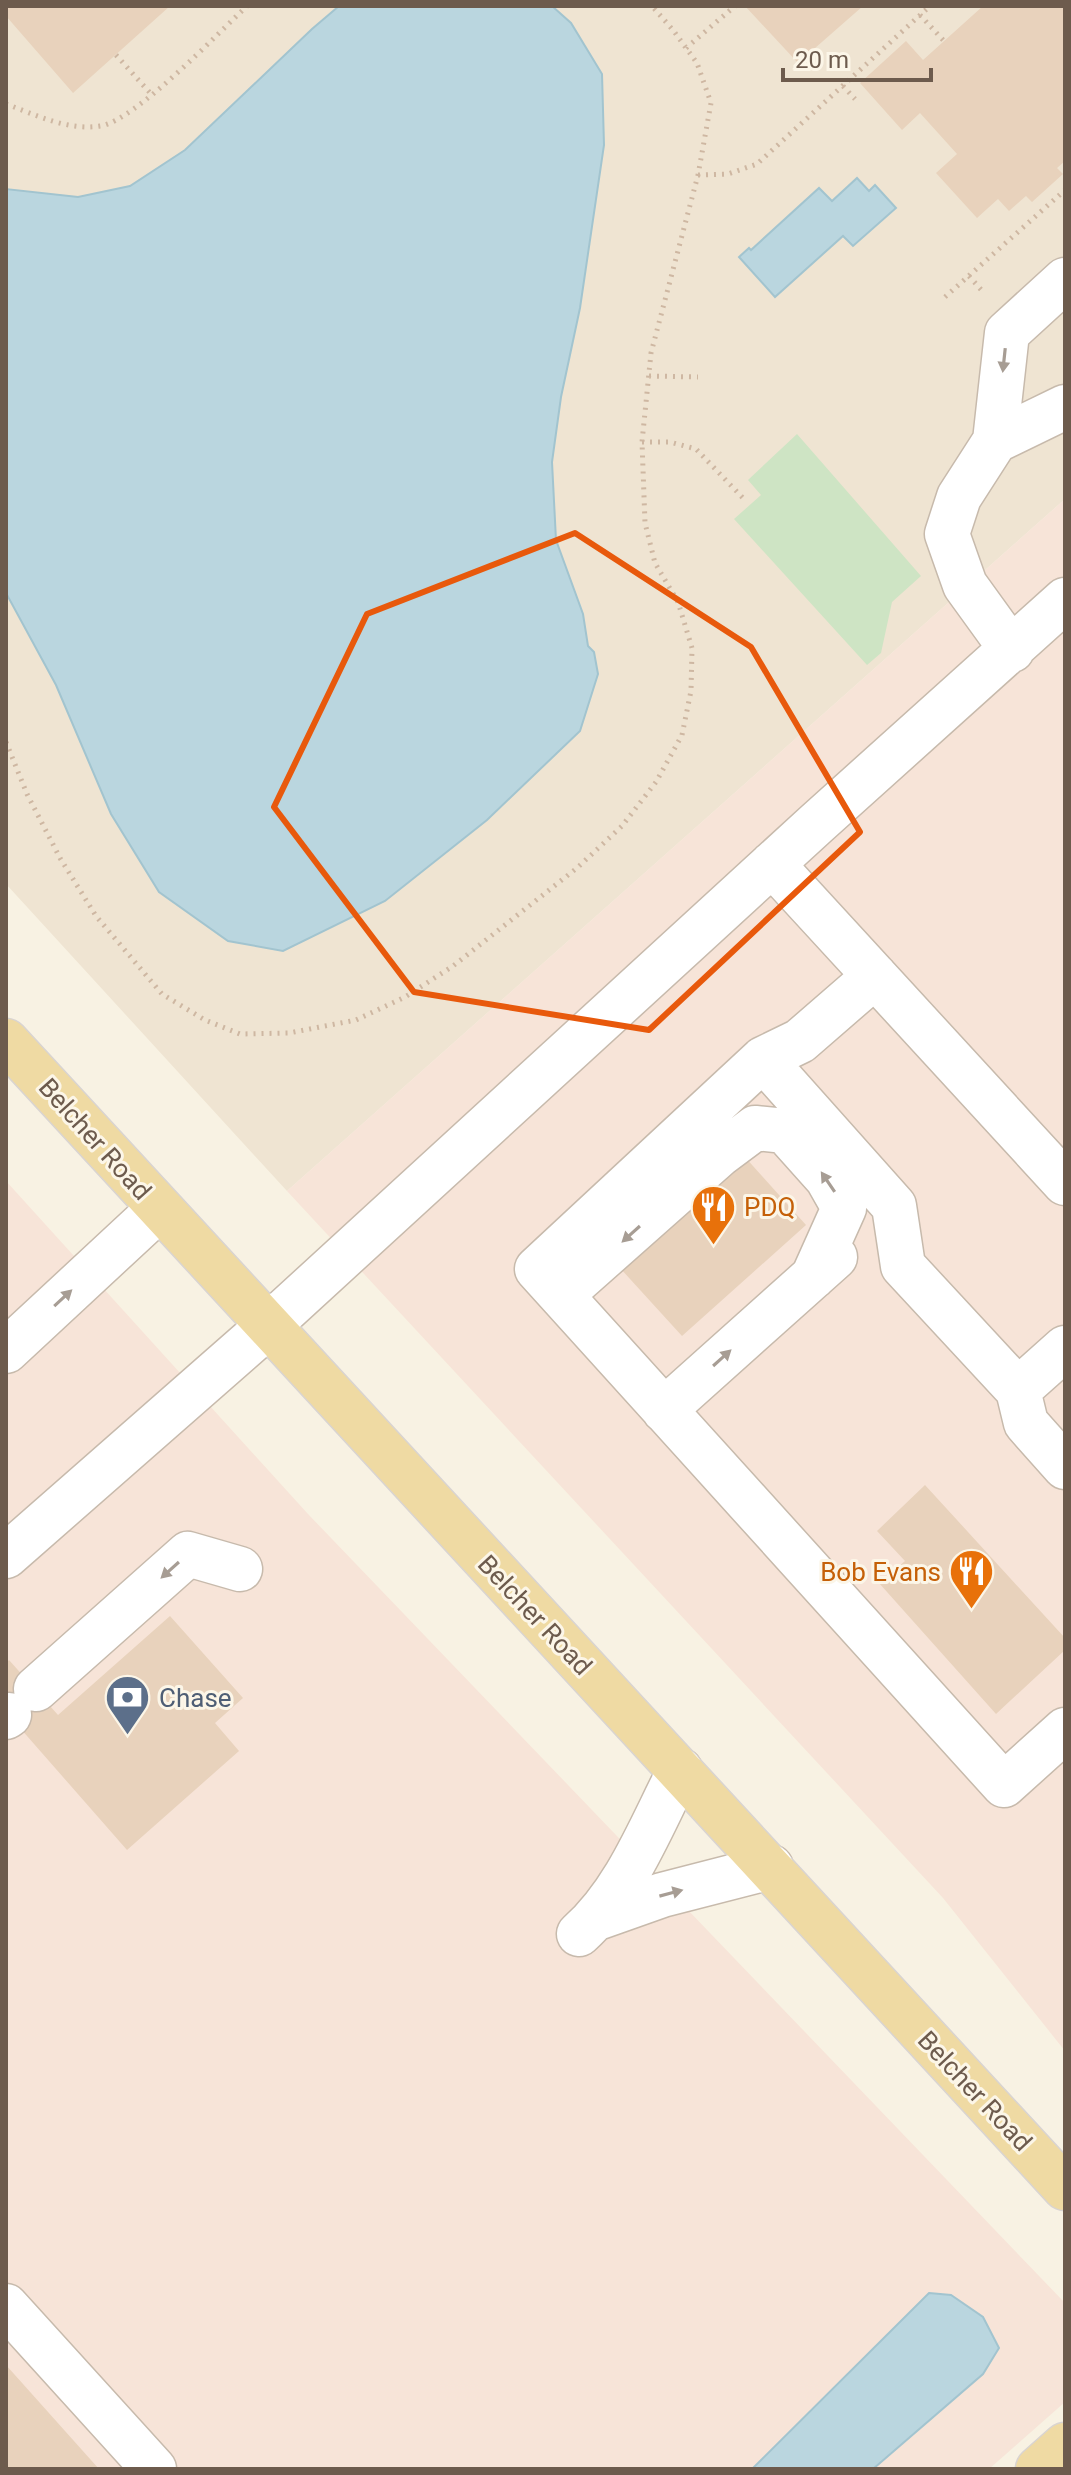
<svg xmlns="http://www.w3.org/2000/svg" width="1071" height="2475" viewBox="0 0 1071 2475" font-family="Roboto,sans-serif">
<rect width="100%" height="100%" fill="#f8f2e3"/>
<path fill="#efe4d2" d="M 6,6 L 339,6 L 312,29 L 185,150 L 130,186 L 78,197 L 6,189 Z
M 552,6 L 1065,6 L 1065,499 L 287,1191 L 6,884 L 6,593 L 56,685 L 111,814 L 159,892 L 384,901 L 487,820 L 580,731 L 588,646 L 583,614 L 556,540 L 552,462 L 561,398 L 604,145 L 602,74 L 571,24 Z"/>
<path fill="#f7e4d8" d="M 1065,499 L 1065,2051 L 943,1898 L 287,1191 Z
M 6,1181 L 308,1514 L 1065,2303 L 1065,2402 L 989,2469 L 6,2469 Z"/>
<path fill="#cee4c4" d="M 797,434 L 921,576 L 892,602 L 881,653 L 867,665 L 734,519 L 761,495 L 748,480 Z"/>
<path fill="#bad6df" stroke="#a2c4cf" stroke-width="2" d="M 339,6 L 552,6 L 571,23 L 602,74 L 604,145 L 580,308 L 561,397 L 552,462 L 556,540 L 583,614 L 588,646 L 594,652 L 598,674 L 580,731 L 487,820 L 385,901 L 283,951 L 228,941 L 159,892 L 111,814 L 56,685 L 6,593 L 6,189 L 78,197 L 130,186 L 185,150 L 312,29 Z
M 857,178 L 869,191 L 875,185 L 896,208 L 853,246 L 843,236 L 775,297 L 739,257 L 749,248 L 751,250 L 819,188 L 832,201 Z
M 929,2293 L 951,2295 L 983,2317 L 999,2348 L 983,2374 L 873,2469 L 752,2469 Z"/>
<path fill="#e8d2bc" d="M 6,6 L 170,6 L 73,93 L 6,16 Z
M 745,6 L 863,6 L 798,63 Z
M 983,6 L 1065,6 L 1065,161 L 1057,168 L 1063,174 L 1032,202 L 1026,196 L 1009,211 L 998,199 L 977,218 L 936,173 L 957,154 L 920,113 L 902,130 L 860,83 L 906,41 L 923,60 Z
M 744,1156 L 806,1225 L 682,1336 L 620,1268 Z
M 925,1485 L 1065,1638 L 1065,1650 L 996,1714 L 879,1583 L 905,1561 L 877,1531 Z
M 170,1616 L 243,1698 L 215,1723 L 239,1751 L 127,1850 L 6,1712 L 6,1663 L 9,1660 L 58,1715 Z
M 6,2365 L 99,2469 L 6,2469 Z"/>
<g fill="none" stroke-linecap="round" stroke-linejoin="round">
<defs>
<path id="minor" d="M 995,441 L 1065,407
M 1012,650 L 965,585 L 947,534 L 959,497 L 995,441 L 1007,333 L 1065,280
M 772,864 L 1065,1183
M 763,1059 L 800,1041 L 875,976
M 561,1295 L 719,1155 L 755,1128 L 785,1131 L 827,1178 L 844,1208 L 813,1277
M 6,1351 L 159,1209
M 1018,1390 L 1065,1348
M 664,1410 L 835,1257
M 1065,1467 L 1026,1423 L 1018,1390 L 903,1266 L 894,1206 L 763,1059 L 537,1269 L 1004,1785 L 1065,1730
M 6,1556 L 267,1327 L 816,824 L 1065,600
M 36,1689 L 188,1554 L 240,1569
M 6,1717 L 9,1715
M 597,1918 L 662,1895 L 771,1867
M 579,1934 C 627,1891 651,1826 680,1770
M 6,2306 L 154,2469"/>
<path id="major" d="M 6,1041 L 1065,2188
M 1038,2469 L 1065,2445"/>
</defs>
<use href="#minor" stroke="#c7baac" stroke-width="47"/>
<use href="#major" stroke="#d9d4d1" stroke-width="47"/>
<path stroke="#ceb7a2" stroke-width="5" stroke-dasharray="2 6" stroke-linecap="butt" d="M 920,15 L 944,41
M 686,48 L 735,6
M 116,55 L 152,95
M 843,86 L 855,99
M 6,104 C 36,115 68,131 100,126 C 135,121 218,33 247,6
M 698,175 L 728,174 L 757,164 L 930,6
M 969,276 L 984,293
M 945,297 L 1065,190
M 649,376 L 698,377
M 642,442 L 670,442 L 696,449 L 743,498
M 6,742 L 27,794 L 60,858 L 96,916 L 162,994 L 205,1020 L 240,1034 L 289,1033 L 356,1020 L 405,997 L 453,966 L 577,868 L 622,826 L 656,782 L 682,735 L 691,691 L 692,648 L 678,602 L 655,563 L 645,523 L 642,442 L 651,353 L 698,175 L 711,103 L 697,63 L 673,30 L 652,6"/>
<use href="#minor" stroke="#fff" stroke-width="44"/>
<use href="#major" stroke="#efdaa3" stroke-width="44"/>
</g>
<defs><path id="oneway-solid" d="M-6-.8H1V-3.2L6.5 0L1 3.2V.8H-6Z" transform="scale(2)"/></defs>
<g fill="#a79d94">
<use href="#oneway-solid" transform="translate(1004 360) rotate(96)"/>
<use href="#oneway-solid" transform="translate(828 1182) rotate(-124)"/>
<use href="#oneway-solid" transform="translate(631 1234) rotate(138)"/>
<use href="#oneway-solid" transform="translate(63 1298) rotate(-43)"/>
<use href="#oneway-solid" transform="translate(722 1358) rotate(-42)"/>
<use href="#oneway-solid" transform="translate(170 1570) rotate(138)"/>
<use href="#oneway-solid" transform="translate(671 1893) rotate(-15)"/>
</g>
<path fill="none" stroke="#e8590c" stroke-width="6" stroke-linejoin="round" d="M 575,533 L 751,647 L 860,832 L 649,1030 L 414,992 L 274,807 L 367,614 Z"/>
<defs>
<symbol id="restaurant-pin" viewBox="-11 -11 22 30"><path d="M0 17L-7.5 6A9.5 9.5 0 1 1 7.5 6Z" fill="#e8710a" stroke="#fcf6e8"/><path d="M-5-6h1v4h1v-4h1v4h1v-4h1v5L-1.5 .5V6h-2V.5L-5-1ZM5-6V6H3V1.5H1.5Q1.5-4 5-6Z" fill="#fff"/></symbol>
<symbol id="bank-pin" viewBox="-11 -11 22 30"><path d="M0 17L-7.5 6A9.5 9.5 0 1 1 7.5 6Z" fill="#5c6f8a" stroke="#fcf6e8"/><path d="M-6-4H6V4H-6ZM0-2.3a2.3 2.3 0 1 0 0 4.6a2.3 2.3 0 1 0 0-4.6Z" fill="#fff"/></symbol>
</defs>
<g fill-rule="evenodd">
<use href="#restaurant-pin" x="688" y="1182" width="51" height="69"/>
<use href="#restaurant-pin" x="946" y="1546" width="51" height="69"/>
<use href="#bank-pin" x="102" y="1672" width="51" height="69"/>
</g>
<g text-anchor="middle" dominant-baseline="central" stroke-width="6" stroke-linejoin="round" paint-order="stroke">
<g font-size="26" fill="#6d5b4d" stroke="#fcf6e8">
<text transform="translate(95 1139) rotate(48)">Belcher Road</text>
<text transform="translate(535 1615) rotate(47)">Belcher Road</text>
<text transform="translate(975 2091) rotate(47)">Belcher Road</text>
</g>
<g font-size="26" fill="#c56008" stroke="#fcf6e8" text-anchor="start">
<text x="744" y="1207">PDQ</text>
<text x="941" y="1572" text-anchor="end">Bob Evans</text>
</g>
<g font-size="26" fill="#4e5e75" stroke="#fcf6e8" text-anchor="start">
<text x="159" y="1698">Chase</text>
</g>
</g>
<rect width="1071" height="2475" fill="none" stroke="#6d5b4d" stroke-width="16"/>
<path d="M783 68v12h148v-12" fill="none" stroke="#6d5b4d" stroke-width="4"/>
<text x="795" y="68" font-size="24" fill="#6d5b4d" stroke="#fcf6e8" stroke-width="6" paint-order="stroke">20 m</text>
</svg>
